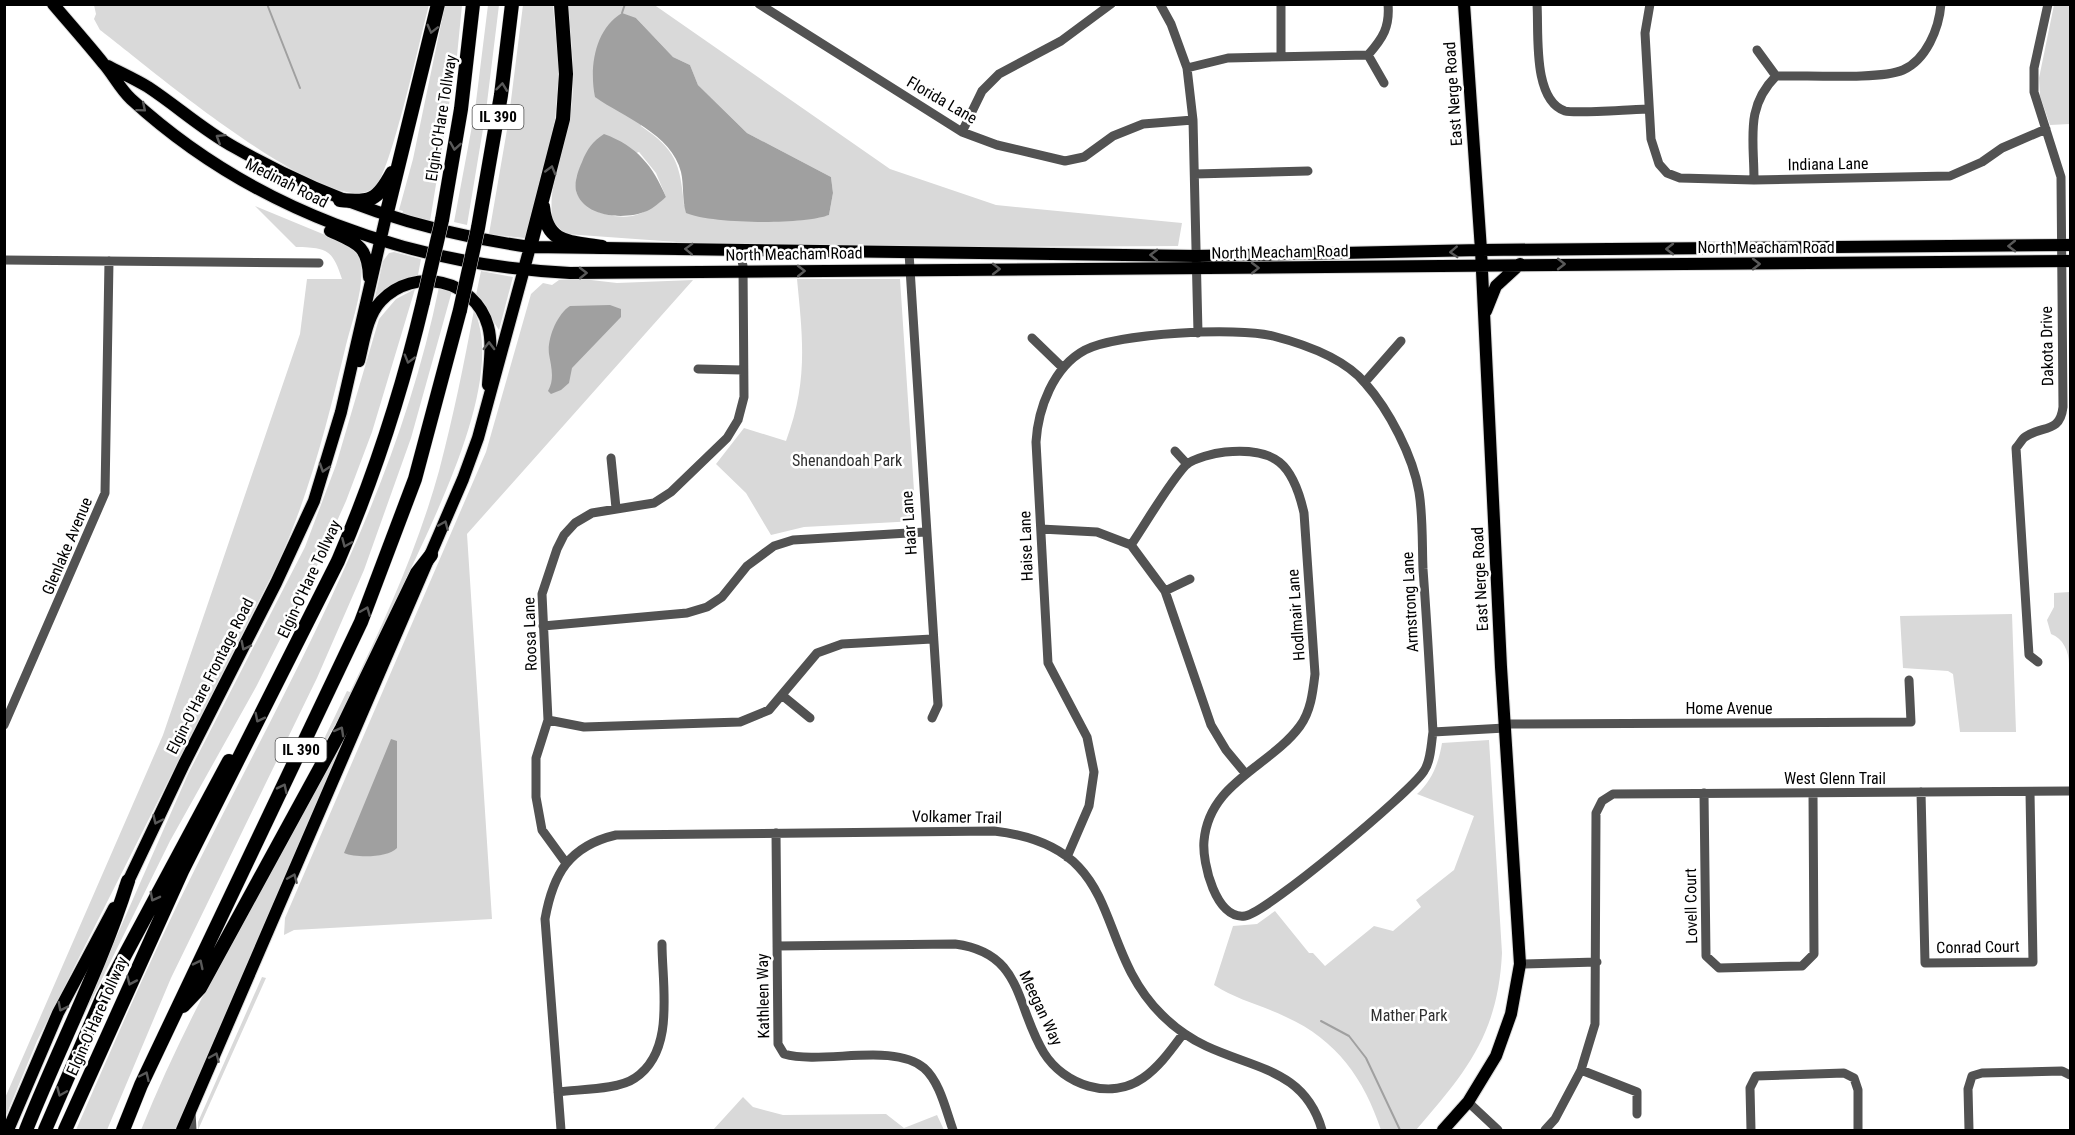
<svg xmlns="http://www.w3.org/2000/svg" width="2075" height="1135" viewBox="0 0 2075 1135" font-family="'Roboto Condensed',sans-serif">
<rect width="100%" height="100%" fill="#fff"/>
<path fill="#d9d9d9" fill-rule="evenodd" d="M 653,4 L 890,169 L 996,205 L 1182,223 L 1178,246 L 948,247 L 691,243 L 566,234 L 553,223 C 546,186 566,147 571,110 C 576,75 571,40 568,5 ZM 636,18 L 673,57 L 690,65 L 698,85 L 747,133 L 831,177 L 833,193 L 829,215 C 782,228 730,212 684,205 C 680,163 676,150 641,126 ZM 639,152 L 656,173 L 666,197 C 655,205 646,213 632,216 C 614,219 586,212 577,194 C 575,189 576,181 577,175 Z
M 94,5 L 429,5 C 421,34 391,172 375,187 C 334,227 138,58 100,30 L 94,19 L 96,14 Z
M 445,5 L 462,5 L 457,56 L 430,221 L 402,215 L 403,211 L 399,210 L 413,159 Z
M 488,5 L 499,5 L 486,111 L 467,225 L 454,222 L 475,110 Z
M 523,5 L 553,5 L 559,71 L 555,120 L 528,237 L 524,238 L 489,234 L 508,124 Z
M 2054,5 L 2070,5 L 2070,124 L 2050,125 L 2040,96 L 2039,78 Z
M 255,206 L 347,244 L 360,256 C 366,285 353,317 346,345 C 328,420 310,493 278,563 L 37,1041 L 5,1118 L 5,1098 L 163,735 L 300,334 L 307,279 L 342,279 C 332,248 326,248 296,247 Z
M 394,252 L 421,259 L 418,275 L 392,285 L 374,302 L 383,261 L 389,253 Z
M 481,271 L 513,277 L 499,330 L 476,295 Z
M 797,279 L 900,279 L 916,521 L 804,527 L 771,535 L 746,493 L 716,464 L 744,428 L 786,441 C 808,382 803,340 797,279 Z
M 559,280 L 591,280 L 617,283 L 693,280 L 467,534 L 492,919 L 294,930 L 284,935 L 285,918 L 486,452 L 531,294 L 543,283 L 552,285 Z
M 439,287 L 452,291 L 411,438 L 364,570 L 317,678 L 171,978 L 107,1130 L 76,1130 C 115,1041 153,952 197,865 C 291,678 397,495 439,287 Z
M 415,289 L 372,432 L 346,501 L 316,568 L 256,687 L 170,841 L 64,1056 L 188,774 L 305,547 L 336,465 L 379,319 L 396,299 Z
M 474,310 C 507,379 432,521 403,586 C 396,599 392,614 386,628 C 368,667 347,704 326,741 L 324,739 L 347,691 L 350,692 C 385,621 418,547 439,471 C 453,418 464,364 474,310 Z
M 2070,592 L 2070,664 L 2069,664 C 2069,652 2063,638 2051,634 L 2047,620 L 2054,607 L 2054,593 Z
M 2012,614 L 2016,732 L 1960,732 L 1953,674 L 1948,671 L 1903,668 L 1900,616 Z
M 1489,740 L 1502,953 C 1498,1034 1467,1071 1416,1130 L 1381,1130 C 1364,1079 1337,1040 1286,1017 C 1262,1005 1237,1000 1214,985 L 1233,926 L 1257,924 L 1275,911 L 1309,953 L 1313,953 L 1325,966 L 1374,926 L 1393,931 L 1421,907 L 1416,900 L 1454,870 L 1474,816 L 1417,794 C 1432,781 1439,762 1442,743 Z
M 338,750 L 340,750 L 176,1130 L 141,1130 C 194,998 270,874 338,750 Z
M 262,977 L 266,978 L 198,1130 L 198,1122 Z
M 743,1097 L 753,1107 L 783,1115 L 886,1114 L 904,1128 L 937,1115 L 944,1130 L 713,1130 Z"/>
<path fill="#a0a0a0" d="M 622,13 L 636,18 L 673,57 L 690,65 L 698,85 L 747,133 L 831,177 L 833,193 L 829,215 C 803,225 712,224 686,213 C 682,199 684,185 681,172 C 672,134 623,117 595,97 C 589,67 595,29 622,13 Z
M 604,134 C 637,146 653,166 666,197 C 660,202 654,208 647,211 C 626,220 587,218 577,194 C 573,184 578,171 582,162 C 587,149 593,141 604,134 Z
M 610,305 L 621,309 L 621,317 L 572,368 L 569,383 L 561,390 L 551,394 L 548,391 C 555,379 551,366 549,354 C 547,339 557,314 570,306 Z
M 391,739 L 397,741 L 397,848 C 388,858 356,858 344,853 Z"/>
<g fill="none" stroke-linecap="round" stroke-linejoin="round">
<path stroke="#a0a0a0" stroke-width="2" d="M 267,4 L 300,88
M 622,13 L 625,4
M 1321,1021 L 1349,1036 L 1366,1058 L 1400,1130"/>
<defs>
<path id="major" d="M 53,4 C 70,24 87,43 103,63 C 113,74 120,89 131,99 C 251,209 409,265 570,273 L 2070,261
M 108,66 C 121,73 135,79 148,87 C 177,106 203,130 234,147 C 329,201 422,232 530,247 L 1196,256 L 1481,250 L 2070,245
M 330,231 C 356,243 368,245 369,277
M 1486,311 L 1496,286 L 1520,264
M 359,361 C 364,341 367,316 381,301 C 414,266 475,279 488,326 C 493,344 489,367 488,385
M 125,888 L 184,764 L 276,583 L 314,501 L 341,412 L 386,216
M 8,1130 L 58,1013 L 114,908
M 182,1130 L 463,479 L 478,438 L 530,247
M 1443,1130 L 1468,1102 L 1496,1056 L 1511,1014 L 1520,964 L 1501,667 L 1481,250 L 1464,4"/>
<path id="highway" d="M 340,200 C 370,203 377,201 392,173
M 543,207 C 547,245 571,242 602,247
M 386,216 L 438,4
M 442,220 L 461,109 L 473,4
M 478,228 L 501,95 L 512,4
M 530,247 L 563,119 L 566,74 L 561,4
M 183,1006 L 200,988 L 342,728 L 417,573 L 431,555
M 26,1130 C 59,1047 101,967 128,881
M 45,1130 L 103,996 L 229,761
M 65,1130 L 182,871 L 338,561 C 374,477 402,391 423,302
M 123,1130 L 141,1085 L 361,622 L 415,479 L 460,310"/>
</defs>
<use href="#major" stroke="#dbdbdb" stroke-width="14"/>
<use href="#highway" stroke="#dbdbdb" stroke-width="15"/>
<path stroke="#525252" stroke-width="9" d="M 759,4 L 962,132 L 997,145 L 1065,161 L 1084,157 L 1113,136 L 1143,124 L 1193,120
M 1160,4 L 1171,24 L 1187,68 L 1193,120 L 1198,333
M 1537,4 C 1539,32 1532,100 1565,111 C 1576,114 1633,109 1649,109
M 1650,4 L 1645,33 L 1651,139 L 1659,164 L 1667,173 L 1680,178 L 1754,180 L 1950,176 L 1982,162 L 2002,148 L 2046,129
M 1757,50 L 1776,76
M 1281,55 L 1281,4
M 1368,55 L 1384,83
M 1187,68 L 1228,58 L 1368,55 C 1383,38 1390,27 1388,4
M 962,132 L 982,91 L 999,74 L 1061,41 L 1111,4
M 1195,174 L 1308,171
M 1754,180 C 1754,138 1745,107 1776,76 C 1804,75 1880,80 1903,70 C 1926,60 1939,29 1941,4
M 909,253 L 938,705 L 932,718
M 4,260 L 319,263
M 1032,338 L 1063,368
M 698,369 L 743,370
M 1365,382 L 1401,341
M 1175,451 L 1187,464
M 611,458 L 616,508
M 1041,529 L 1097,532 L 1131,545 L 1165,591 L 1211,725 L 1226,750 L 1245,773
M 1165,591 L 1190,579
M 543,626 L 687,613 L 707,607 L 722,597 L 747,566 L 774,546 L 793,540 L 925,532
M 2038,662 L 2029,655 L 2016,448 C 2019,445 2022,439 2025,437 C 2042,425 2060,434 2063,407 L 2061,177 L 2034,92 L 2034,68 L 2048,4
M 783,696 L 810,718
M 548,720 L 584,727 L 740,722 L 769,710 L 817,653 L 842,644 L 932,639
M 1505,724 L 1911,722 L 1909,680
M 4,725 L 105,493 L 109,261
M 1433,732 L 1505,728
M 1921,792 L 1925,963 L 2033,962 L 2030,792
M 1704,793 L 1706,956 L 1719,968 L 1802,966 L 1814,954 L 1813,793
M 776,833 L 778,1044 L 784,1054 C 823,1065 893,1042 924,1068 C 940,1082 946,1111 953,1130
M 1067,857 L 1089,806 L 1094,772 L 1087,737 L 1048,663 L 1036,442 C 1038,409 1053,367 1085,350 C 1119,333 1236,327 1273,336 C 1304,344 1344,358 1365,383 C 1389,410 1413,456 1419,492 C 1423,516 1422,544 1423,569 C 1427,623 1430,677 1433,732 C 1431,744 1431,761 1424,771 C 1410,793 1266,913 1245,916 C 1216,920 1202,863 1204,841 C 1209,782 1270,767 1300,726 C 1311,711 1313,691 1315,674 L 1304,513 C 1293,464 1276,447 1225,452 C 1215,453 1194,458 1186,465 C 1169,483 1146,523 1131,545
M 566,863 L 542,830 L 536,797 L 536,758 L 548,720 L 542,594 L 557,549 L 564,535 L 575,523 L 592,513 L 654,503 L 671,492 L 727,438 L 738,420 L 744,397 L 743,266 L 740,250
M 777,946 L 955,944 C 1024,953 1015,1006 1044,1053 C 1064,1085 1110,1101 1143,1078 C 1159,1067 1171,1050 1183,1034
M 1520,964 L 1597,962
M 1581,1070 L 1637,1092 L 1637,1114
M 558,1092 C 579,1089 618,1090 635,1078 C 676,1051 662,986 662,944
M 1468,1102 L 1498,1130
M 191,1112 L 192,1130
M 561,1130 L 545,919 C 553,874 569,846 616,835 L 994,831 C 1129,847 1090,944 1162,1015 C 1175,1028 1189,1038 1206,1046 C 1255,1069 1305,1070 1322,1130
M 1545,1130 L 1555,1119 L 1581,1070 L 1595,1024 L 1596,813 L 1602,801 L 1613,794 L 2070,791
M 1751,1130 L 1750,1088 L 1756,1076 L 1844,1073 L 1854,1078 L 1858,1090 L 1858,1130
M 1969,1130 L 1968,1089 L 1972,1076 L 1982,1073 L 2062,1071 L 2070,1075"/>
<use href="#major" stroke="#000" stroke-width="12"/>
<use href="#highway" stroke="#000" stroke-width="14"/>
<defs>
<path id="highway-bridge" d="M 423,302 L 442,220
M 460,310 L 478,228"/>
</defs>
<use href="#highway-bridge" stroke="#dbdbdb" stroke-width="15" stroke-linecap="butt"/>
<use href="#highway-bridge" stroke="#000" stroke-width="14"/>
</g>
<defs><path id="oneway-chevron" d="M-2-3.5L2.5 0L-2 3.5" fill="none" stroke-width="1.6" stroke-linecap="round" stroke-linejoin="round" transform="scale(1.5)"/></defs>
<g stroke="#595959">
<use href="#oneway-chevron" transform="translate(432 29) rotate(104)"/>
<use href="#oneway-chevron" transform="translate(502 87) rotate(-83)"/>
<use href="#oneway-chevron" transform="translate(142 108) rotate(40)"/>
<use href="#oneway-chevron" transform="translate(220 138) rotate(-148)"/>
<use href="#oneway-chevron" transform="translate(455 146) rotate(99)"/>
<use href="#oneway-chevron" transform="translate(551 170) rotate(-75)"/>
<use href="#oneway-chevron" transform="translate(2012 246) rotate(179)"/>
<use href="#oneway-chevron" transform="translate(689 249) rotate(-178)"/>
<use href="#oneway-chevron" transform="translate(1670 249) rotate(180)"/>
<use href="#oneway-chevron" transform="translate(1454 252) rotate(177)"/>
<use href="#oneway-chevron" transform="translate(1154 255) rotate(-179)"/>
<use href="#oneway-chevron" transform="translate(1561 264)"/>
<use href="#oneway-chevron" transform="translate(1756 264)"/>
<use href="#oneway-chevron" transform="translate(1255 268) rotate(-1)"/>
<use href="#oneway-chevron" transform="translate(996 269)"/>
<use href="#oneway-chevron" transform="translate(801 271) rotate(-1)"/>
<use href="#oneway-chevron" transform="translate(583 273) rotate(-1)"/>
<use href="#oneway-chevron" transform="translate(489 346) rotate(-89)"/>
<use href="#oneway-chevron" transform="translate(409 359) rotate(106)"/>
<use href="#oneway-chevron" transform="translate(324 468) rotate(108)"/>
<use href="#oneway-chevron" transform="translate(444 525) rotate(-67)"/>
<use href="#oneway-chevron" transform="translate(346 543) rotate(113)"/>
<use href="#oneway-chevron" transform="translate(366 611) rotate(-68)"/>
<use href="#oneway-chevron" transform="translate(245 646) rotate(117)"/>
<use href="#oneway-chevron" transform="translate(259 718) rotate(117)"/>
<use href="#oneway-chevron" transform="translate(340 731) rotate(-61)"/>
<use href="#oneway-chevron" transform="translate(283 788) rotate(-64)"/>
<use href="#oneway-chevron" transform="translate(157 820) rotate(115)"/>
<use href="#oneway-chevron" transform="translate(293 878) rotate(-67)"/>
<use href="#oneway-chevron" transform="translate(154 897) rotate(118)"/>
<use href="#oneway-chevron" transform="translate(199 964) rotate(-64)"/>
<use href="#oneway-chevron" transform="translate(131 981) rotate(114)"/>
<use href="#oneway-chevron" transform="translate(62 1007) rotate(117)"/>
<use href="#oneway-chevron" transform="translate(215 1057) rotate(-67)"/>
<use href="#oneway-chevron" transform="translate(145 1076) rotate(-65)"/>
<use href="#oneway-chevron" transform="translate(61 1092) rotate(113)"/>
</g>
<g text-anchor="middle" dominant-baseline="central" stroke-width="5" stroke-linejoin="round" paint-order="stroke">
<g fill="#fff" stroke="#4c4c4c" stroke-width="1.5">
<rect x="472.5" y="105" width="51" height="24" rx="4.5"/>
<rect x="275.5" y="738" width="51" height="24" rx="4.5"/>
</g>
<g font-size="15" font-weight="bold" fill="#000">
<text x="498" y="117">IL 390</text>
<text x="301" y="750">IL 390</text>
</g>
<g font-size="16" fill="#000" stroke="#fff">
<text transform="translate(1453 94) rotate(-94)">East Nerge Road</text>
<text transform="translate(942 100) rotate(30)">Florida Lane</text>
<text transform="translate(441 118) rotate(-81)">Elgin-O'Hare Tollway</text>
<text transform="translate(1828 164) rotate(-1)">Indiana Lane</text>
<text transform="translate(287 183) rotate(27)">Medinah Road</text>
<text x="1766" y="247">North Meacham Road</text>
<text transform="translate(1280 252) rotate(-1)">North Meacham Road</text>
<text transform="translate(794 254) rotate(-1)">North Meacham Road</text>
<text transform="translate(2047 346) rotate(-91)">Dakota Drive</text>
<text transform="translate(909 523) rotate(-94)">Haar Lane</text>
<text transform="translate(67 546) rotate(-67)">Glenlake Avenue</text>
<text transform="translate(1026 546) rotate(-92)">Haise Lane</text>
<text transform="translate(309 579) rotate(-65)">Elgin-O'Hare Tollway</text>
<text transform="translate(1480 579) rotate(-93)">East Nerge Road</text>
<text transform="translate(1410 602) rotate(-93)">Armstrong Lane</text>
<text transform="translate(1296 615) rotate(-94)">Hodlmair Lane</text>
<text transform="translate(530 634) rotate(-92)">Roosa Lane</text>
<text transform="translate(210 676) rotate(-63)">Elgin-O'Hare Frontage Road</text>
<text x="1729" y="708">Home Avenue</text>
<text x="1835" y="778">West Glenn Trail</text>
<text transform="translate(957 817) rotate(1)">Volkamer Trail</text>
<text transform="translate(1691 906) rotate(-91)">Lovell Court</text>
<text transform="translate(1978 947) rotate(-1)">Conrad Court</text>
<text transform="translate(763 996) rotate(-91)">Kathleen Way</text>
<text transform="translate(1041 1008) rotate(65)">Meegan Way</text>
<text transform="translate(97 1016) rotate(-66)">Elgin-O'Hare Tollway</text>
</g>
<g font-size="16" fill="#303030" stroke="#fff">
<text x="847" y="460">Shenandoah Park</text>
<text x="1409" y="1015">Mather Park</text>
</g>
</g>
<rect width="2075" height="1135" fill="none" stroke="#000000" stroke-width="12"/>
</svg>
